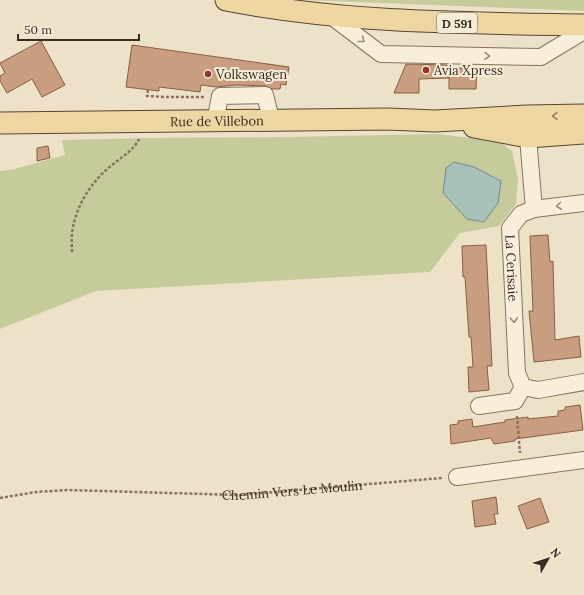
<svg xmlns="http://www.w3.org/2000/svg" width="584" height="595" viewBox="0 0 584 595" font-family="Lora,serif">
<rect width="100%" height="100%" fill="#ede2c8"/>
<path fill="#c6cb9c" d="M 302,0 L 584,0 L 584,11 Z
M 439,134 L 500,142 L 512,151 L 518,179 L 516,204 L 499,226 L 460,233 L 430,272 L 96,291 L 0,329 L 0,171 L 15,169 L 65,155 L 62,140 L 147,138 L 285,137 Z"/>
<path fill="#a9c1ba" stroke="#6f8f87" d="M 454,162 L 474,167 L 501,181 L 498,203 L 484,222 L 467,219 L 443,193 L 446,168 Z"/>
<path fill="#c99e80" stroke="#865e45" d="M 41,41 L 65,85 L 42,97 L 32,79 L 7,93 L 0,81 L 0,76 L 5,73 L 0,63 Z
M 132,45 L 289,67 L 286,85 L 281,84 L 280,89 L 272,89 L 265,86 L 237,85 L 216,87 L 201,85 L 200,92 L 159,87 L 159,91 L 126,87 Z
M 406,64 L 447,65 L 449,78 L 419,79 L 419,93 L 394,93 Z
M 449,68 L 477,68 L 476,89 L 449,89 Z
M 48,146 L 50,158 L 37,161 L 37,148 Z
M 548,235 L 550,262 L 553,261 L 555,340 L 579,336 L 581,357 L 534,362 L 529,311 L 533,311 L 530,236 Z
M 486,245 L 492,366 L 487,366 L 489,390 L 469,392 L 468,367 L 473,367 L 471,337 L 469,337 L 465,277 L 463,277 L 462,246 Z
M 580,405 L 583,430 L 515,439 L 515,441 L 494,444 L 491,438 L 451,444 L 450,425 L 458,424 L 458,421 L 472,419 L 473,427 L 505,422 L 505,420 L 528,417 L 528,419 L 558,416 L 558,411 L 565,410 L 565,407 Z
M 496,497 L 498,514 L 494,514 L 496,524 L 475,527 L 472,501 Z
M 540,498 L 549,522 L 527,529 L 518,506 Z"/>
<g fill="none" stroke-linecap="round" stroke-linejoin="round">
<defs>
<g id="minor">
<path d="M 331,16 L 381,54 L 541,57 L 584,31"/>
<path d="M 217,121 L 217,112 L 220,96 L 265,95 L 269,111 L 270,120"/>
<path d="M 527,126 L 534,209"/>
<path id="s2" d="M 584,203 L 534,209 L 521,214 L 510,228 L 517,373 L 523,387 L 538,390 L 584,382"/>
<path d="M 479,406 L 515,401 L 523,387"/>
<path d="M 457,477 L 584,460"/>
</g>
<g id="major">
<path d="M 226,0 C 344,23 464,23 584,25"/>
<path id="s3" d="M 0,123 L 388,119 L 435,121 L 527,116 L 584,115"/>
<path d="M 474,127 L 528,137 L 584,133"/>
</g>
</defs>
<use href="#minor" stroke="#88745e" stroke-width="18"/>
<use href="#major" stroke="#564331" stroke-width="23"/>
<g stroke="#88745e" stroke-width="2.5" stroke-dasharray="3 2" stroke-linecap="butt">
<path d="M 148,90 L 147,96 L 166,97 L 204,97"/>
<path d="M 72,252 C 72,244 71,235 73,227 C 78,202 93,180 112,165 C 122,157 134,150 139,139"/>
<path d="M 517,416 L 520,453"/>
<path id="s1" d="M 0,498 L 36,492 L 68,490 L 238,495 L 442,478"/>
</g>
<use href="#minor" stroke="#f8efdb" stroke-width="16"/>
<use href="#major" stroke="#eed6a2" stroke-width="21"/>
</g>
<defs><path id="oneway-chevron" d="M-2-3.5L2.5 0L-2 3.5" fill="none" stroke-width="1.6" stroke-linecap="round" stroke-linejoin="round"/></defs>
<g stroke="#988e7e">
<use href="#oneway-chevron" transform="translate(362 40) rotate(38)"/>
<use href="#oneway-chevron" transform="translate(487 56) rotate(1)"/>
<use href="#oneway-chevron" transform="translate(559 206) rotate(173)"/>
<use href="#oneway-chevron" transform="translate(514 320) rotate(87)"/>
</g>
<use stroke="#948162" href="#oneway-chevron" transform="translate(555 116) rotate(179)"/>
<g fill="#953032" stroke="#f4ecd7" stroke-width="1.5">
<circle cx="426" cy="70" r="4"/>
<circle cx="208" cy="74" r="4"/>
</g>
<g text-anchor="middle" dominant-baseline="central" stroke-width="4" stroke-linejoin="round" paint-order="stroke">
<rect fill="#f4ecd7" stroke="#716658" stroke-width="1" x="437" y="13" width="40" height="20" rx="3"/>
<g font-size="12" font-weight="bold" fill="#392c21">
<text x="457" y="23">D 591</text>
</g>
<g font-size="13" fill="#392c21" stroke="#f4ecd7" text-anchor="start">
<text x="434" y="70">Avia Xpress</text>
<text x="216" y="74">Volkswagen</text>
</g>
<g font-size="13" fill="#392c21" stroke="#f4ecd7">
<text stroke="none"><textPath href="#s3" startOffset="217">Rue de Villebon</textPath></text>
<text stroke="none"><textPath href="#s2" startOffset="122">La Cerisaie</textPath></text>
<text stroke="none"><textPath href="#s1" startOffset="293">Chemin Vers Le Moulin</textPath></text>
</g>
</g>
<g transform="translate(548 559) rotate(51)" stroke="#f4ecd7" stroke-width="3" paint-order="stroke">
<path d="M0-3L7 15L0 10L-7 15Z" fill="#392c21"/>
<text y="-6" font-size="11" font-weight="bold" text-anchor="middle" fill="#392c21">N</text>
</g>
<path d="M18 34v6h121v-6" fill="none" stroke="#392c21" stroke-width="2"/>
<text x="24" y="34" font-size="12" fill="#392c21" stroke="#f4ecd7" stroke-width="3" paint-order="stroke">50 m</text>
</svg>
